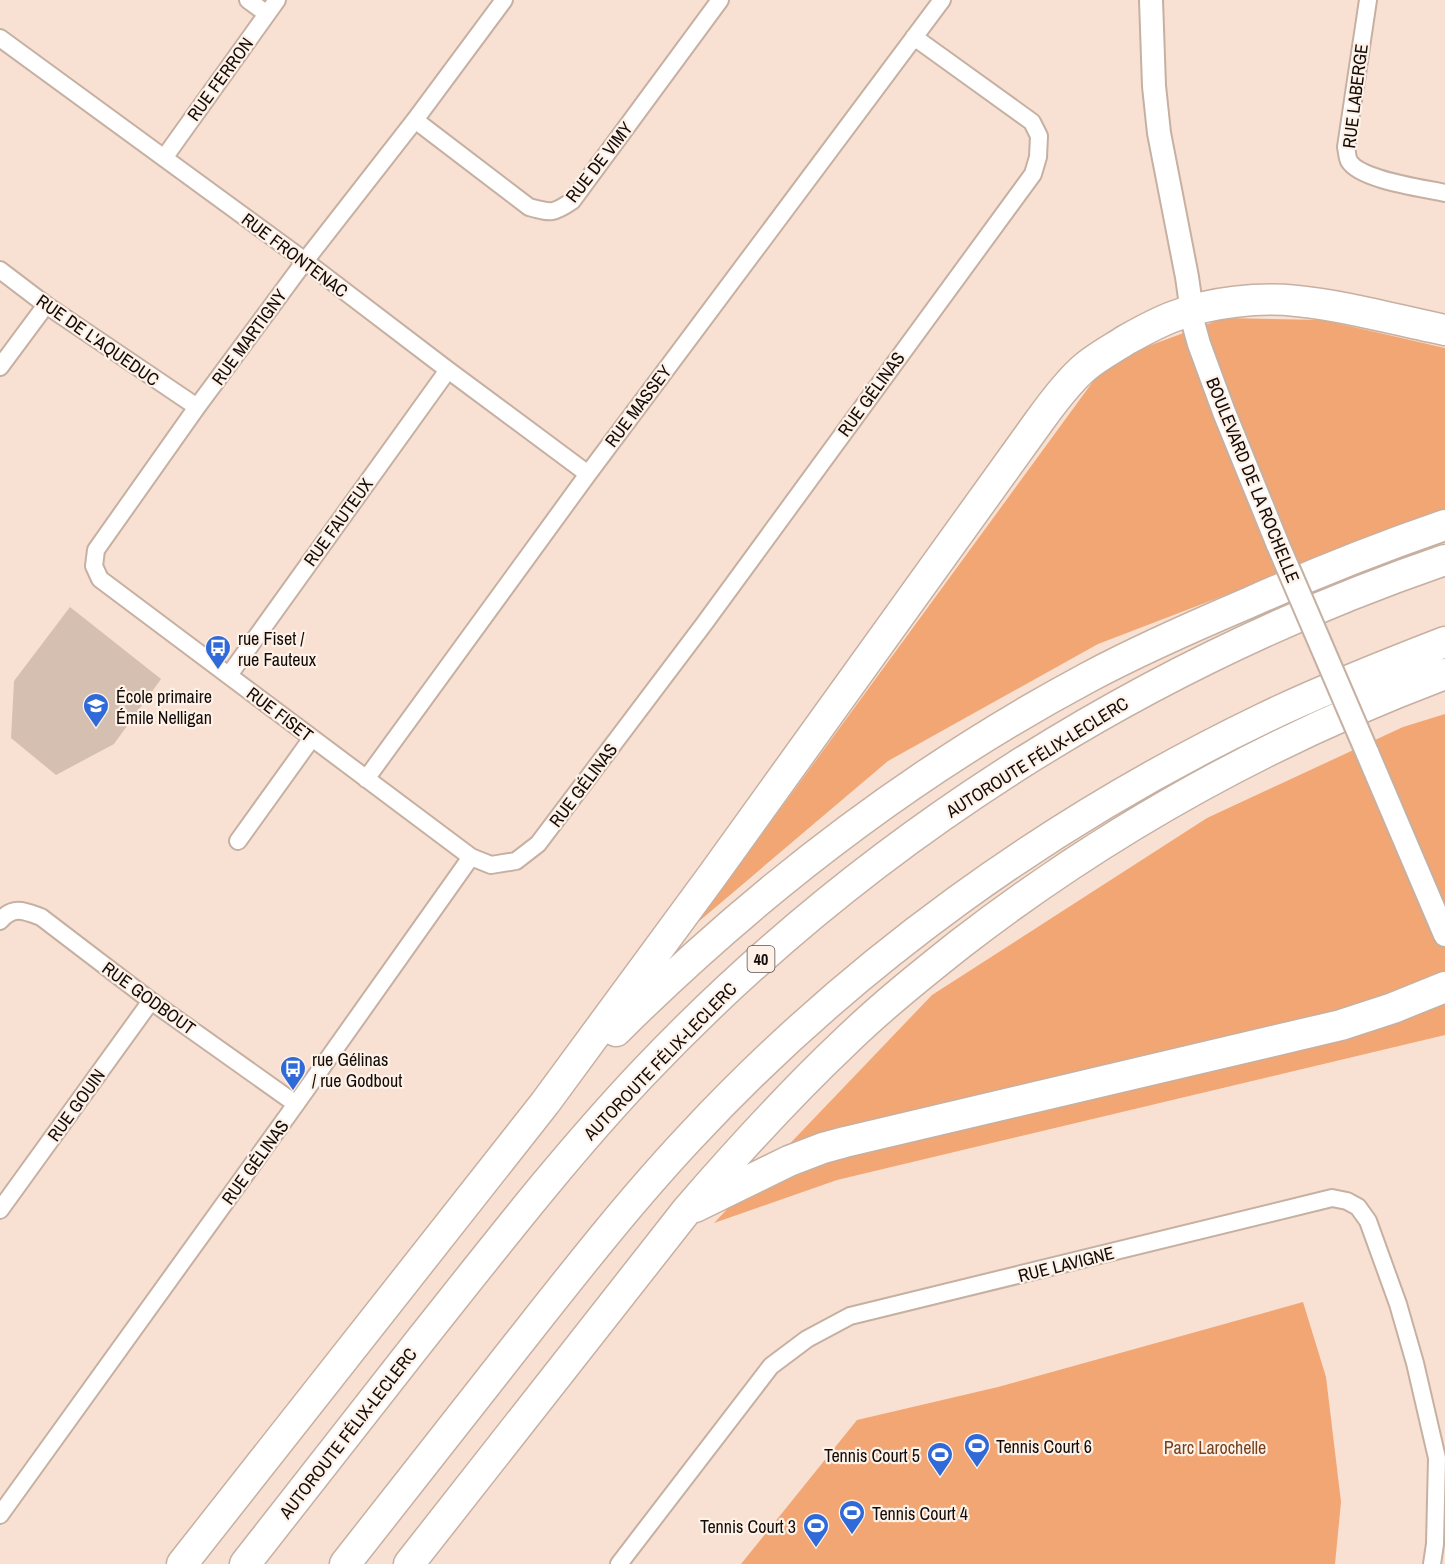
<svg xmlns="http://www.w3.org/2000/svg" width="1445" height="1564" viewBox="0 0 1445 1564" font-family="'Archivo Narrow',sans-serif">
<rect width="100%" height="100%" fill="#f8e1d3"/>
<path fill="#f1a673" d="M 1224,318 L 1323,320 L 1445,348 L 1445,511 L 1098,644 L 888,761 L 697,923 L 1108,361 Z
M 1445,714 L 1445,1035 L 837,1180 L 714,1223 L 932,995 L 1207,818 L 1403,727 Z
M 1303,1302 L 1326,1377 L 1341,1502 L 1335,1564 L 741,1564 L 857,1420 L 998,1387 Z"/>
<path fill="#d5bfb1" d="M 70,607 L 161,679 L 114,744 L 56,775 L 11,738 L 14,681 Z"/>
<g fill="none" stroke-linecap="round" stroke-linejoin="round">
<defs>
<path id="street" d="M 248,0 L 267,14
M 504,0 L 415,120 L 305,261 L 197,407 L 96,550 L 94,566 L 100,579 L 471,857 L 491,865 L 516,861 L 538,844 L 704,624 L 1033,174 L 1038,157 L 1039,136 L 1032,122 L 914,37
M 1368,0 L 1346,147 C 1347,151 1347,157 1349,161 C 1360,180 1423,188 1445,193
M 0,38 L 305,261 L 448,370 L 588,474
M 415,120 L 529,207 C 551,213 553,214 572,201 L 720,0
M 164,158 L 277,0
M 0,270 L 46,305 L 197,407
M 0,367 L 46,305
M 229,675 L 448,370
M 366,779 L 588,474 L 942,0
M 238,841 L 312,738
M 0,921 C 13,905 25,911 41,917 L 151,1001 L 296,1104
M 0,1210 L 151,1001
M 0,1515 L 296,1104 L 471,857
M 619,1564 L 771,1366 L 807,1339 L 850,1316 L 1332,1198 L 1347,1201 L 1358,1207 L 1368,1221 L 1398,1304 L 1415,1363 L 1437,1458 L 1435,1544 L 1432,1564"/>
<path id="secondary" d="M 1151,0 L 1154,86 L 1159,133 L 1187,277 L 1194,326 L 1199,344 L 1224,412 L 1278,545
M 1367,752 L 1445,935"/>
<path id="highway" d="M 616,1031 C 756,892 913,771 1087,678 C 1139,650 1194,626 1248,603 C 1313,574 1378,548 1445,525
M 695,1207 L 789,1161 L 823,1148 L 845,1142 L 1341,1025 L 1393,1008 L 1445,987
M 182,1564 L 545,1103 L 712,876 L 1040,420 C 1053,402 1067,383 1084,368 C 1097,357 1112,349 1126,340 C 1142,331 1158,322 1175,316 C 1210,302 1260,297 1297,301 C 1347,306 1396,320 1445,330
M 245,1564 C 314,1476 383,1387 453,1299 C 514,1222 575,1145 643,1073 C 864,840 1142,664 1445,560
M 345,1564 C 402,1491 460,1418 517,1345 C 573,1274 629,1202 691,1136 C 852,963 1050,821 1262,719 C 1322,690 1383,666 1445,642
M 409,1564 L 687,1210 C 737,1152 789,1095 845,1042 C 881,1007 921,975 960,944 C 1109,829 1269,740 1445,674"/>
</defs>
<use href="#street" stroke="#c6b0a2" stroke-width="20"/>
<use href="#secondary" stroke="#c6b0a2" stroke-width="26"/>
<use href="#highway" stroke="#c6b0a2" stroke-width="33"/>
<use href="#street" stroke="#fff" stroke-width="16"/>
<use href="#secondary" stroke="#fff" stroke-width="22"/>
<use href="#highway" stroke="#fff" stroke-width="30"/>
<defs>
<path id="secondary-bridge" d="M 1278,545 L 1367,752"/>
</defs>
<use href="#secondary-bridge" stroke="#c6b0a2" stroke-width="26" stroke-linecap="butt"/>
<use href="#secondary-bridge" stroke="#fff" stroke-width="22"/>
</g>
<defs>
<symbol id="bus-pin" viewBox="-11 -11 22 30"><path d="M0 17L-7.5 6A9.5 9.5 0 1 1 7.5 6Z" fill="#2f6ad8" stroke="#fef1e8"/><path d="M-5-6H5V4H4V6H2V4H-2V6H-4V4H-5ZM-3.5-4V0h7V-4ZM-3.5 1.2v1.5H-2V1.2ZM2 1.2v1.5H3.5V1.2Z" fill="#fff"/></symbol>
<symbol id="school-pin" viewBox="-11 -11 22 30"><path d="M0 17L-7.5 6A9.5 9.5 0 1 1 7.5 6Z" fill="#2f6ad8" stroke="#fef1e8"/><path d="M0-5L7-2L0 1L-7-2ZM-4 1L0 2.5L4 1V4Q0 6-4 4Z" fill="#fff"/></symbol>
<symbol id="stadium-pin" viewBox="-11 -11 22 30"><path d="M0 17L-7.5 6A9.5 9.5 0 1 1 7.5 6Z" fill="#2f6ad8" stroke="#fef1e8"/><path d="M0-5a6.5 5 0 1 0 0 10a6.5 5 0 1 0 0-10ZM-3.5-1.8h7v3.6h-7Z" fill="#fff"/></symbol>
</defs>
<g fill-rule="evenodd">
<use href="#bus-pin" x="203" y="633" width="30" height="40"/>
<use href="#school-pin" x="81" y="691" width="30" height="40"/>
<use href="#bus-pin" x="278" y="1054" width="30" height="40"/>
<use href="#stadium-pin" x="962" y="1431" width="30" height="40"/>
<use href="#stadium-pin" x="925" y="1440" width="30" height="40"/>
<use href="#stadium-pin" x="837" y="1498" width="30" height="40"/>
<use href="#stadium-pin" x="801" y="1511" width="30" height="40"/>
</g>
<g text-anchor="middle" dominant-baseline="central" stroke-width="4.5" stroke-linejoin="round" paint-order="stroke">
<rect fill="#fef1e8" stroke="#59504a" stroke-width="1.5" x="747.5" y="946" width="27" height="26" rx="4.5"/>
<g font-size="16" font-weight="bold" fill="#120b07">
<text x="761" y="959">40</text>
</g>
<g font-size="18" fill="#120b07" stroke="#fef1e8">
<text transform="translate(220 79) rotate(-54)">RUE FERRON</text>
<text transform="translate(1355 96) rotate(-83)">RUE LABERGE</text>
<text transform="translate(599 162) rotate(-52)">RUE DE VIMY</text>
<text transform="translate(295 255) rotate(37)">RUE FRONTENAC</text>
<text transform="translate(249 337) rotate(-54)">RUE MARTIGNY</text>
<text transform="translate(98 340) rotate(35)">RUE DE L'AQUEDUC</text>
<text transform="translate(871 394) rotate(-54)">RUE GÉLINAS</text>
<text transform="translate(638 406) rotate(-53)">RUE MASSEY</text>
<text transform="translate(1253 480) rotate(68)">BOULEVARD DE LA ROCHELLE</text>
<text transform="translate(338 522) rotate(-54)">RUE FAUTEUX</text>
<text transform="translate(280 714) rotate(37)">RUE FISET</text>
<text transform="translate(1037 757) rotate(-32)">AUTOROUTE FÉLIX-LECLERC</text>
<text transform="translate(583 785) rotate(-53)">RUE GÉLINAS</text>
<text transform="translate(149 998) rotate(36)">RUE GODBOUT</text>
<text transform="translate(660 1061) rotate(-46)">AUTOROUTE FÉLIX-LECLERC</text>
<text transform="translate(76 1105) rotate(-54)">RUE GOUIN</text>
<text transform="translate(255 1162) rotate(-54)">RUE GÉLINAS</text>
<text transform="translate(1066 1264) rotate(-14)">RUE LAVIGNE</text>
<text transform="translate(348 1433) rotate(-52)">AUTOROUTE FÉLIX-LECLERC</text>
</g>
<g font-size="18" fill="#120b07" stroke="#fef1e8" text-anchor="start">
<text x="238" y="638">rue Fiset /<tspan x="238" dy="21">rue Fauteux</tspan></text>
<text x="116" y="696">École primaire<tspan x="116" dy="21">Émile Nelligan</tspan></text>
<text x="312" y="1059">rue Gélinas<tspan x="312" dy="21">/ rue Godbout</tspan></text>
<text x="996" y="1446">Tennis Court 6</text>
<text x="920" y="1455" text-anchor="end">Tennis Court 5</text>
<text x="872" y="1513">Tennis Court 4</text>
<text x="796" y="1526" text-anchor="end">Tennis Court 3</text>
</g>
<g font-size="18" fill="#76421c" stroke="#fef1e8">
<text x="1215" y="1447">Parc Larochelle</text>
</g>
</g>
</svg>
